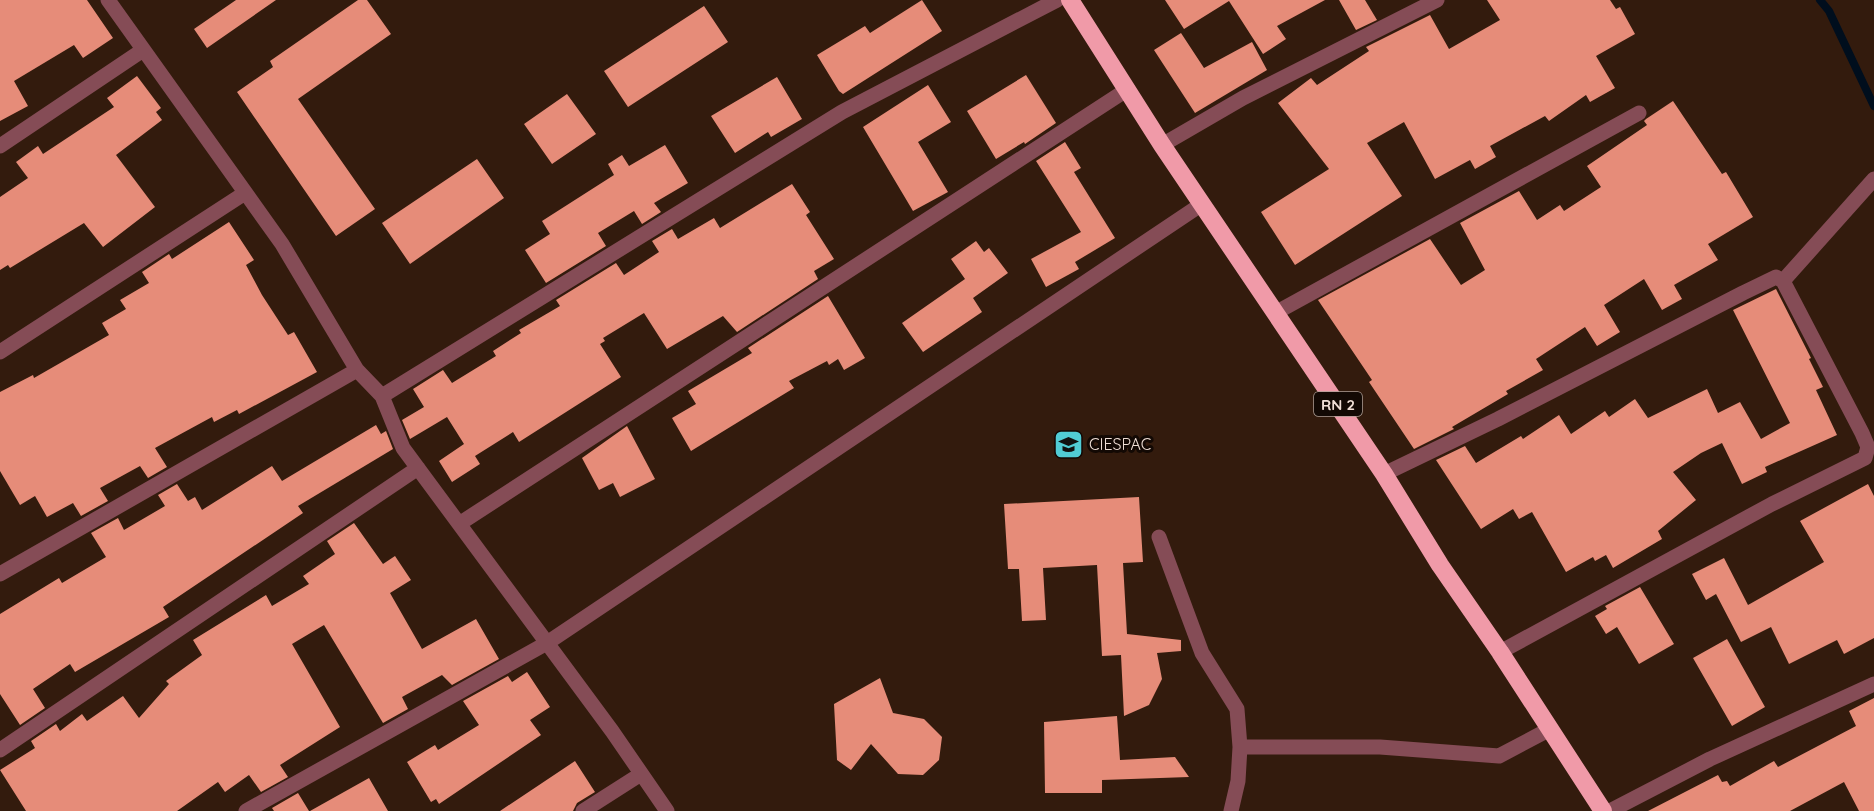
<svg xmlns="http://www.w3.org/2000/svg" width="1874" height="811" viewBox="0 0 1874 811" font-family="Quicksand,sans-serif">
<rect width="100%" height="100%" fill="#331b0d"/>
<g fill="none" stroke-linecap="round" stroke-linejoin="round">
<path stroke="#000e1d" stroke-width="8" d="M 1820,0 L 1829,11 L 1874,106"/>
</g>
<path fill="#e68c79" d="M 0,0 L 87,0 L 113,38 L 83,58 L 74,45 L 14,81 L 28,106 L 0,121 Z
M 236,0 L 276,0 L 207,48 L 194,29 Z
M 358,0 L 367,0 L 391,34 L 298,99 L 375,209 L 336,236 L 237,92 L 273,67 L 270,61 Z
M 922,0 L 942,31 L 843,94 L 839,91 L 817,55 L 865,26 L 870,33 Z
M 1165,0 L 1325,0 L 1277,26 L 1286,39 L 1263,54 L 1229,1 L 1184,29 Z
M 1339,0 L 1365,0 L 1377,20 L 1356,30 Z
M 1487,0 L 1610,0 L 1616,9 L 1620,7 L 1635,34 L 1596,56 L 1615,88 L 1590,102 L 1586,95 L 1549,121 L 1545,116 L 1490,146 L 1496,157 L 1475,169 L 1470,160 L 1435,179 L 1404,122 L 1367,143 L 1402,196 L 1295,265 L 1261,212 L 1329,169 L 1278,103 L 1311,78 L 1317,85 L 1369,51 L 1366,47 L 1430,15 L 1449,49 L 1500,20 Z
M 704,6 L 728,42 L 628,107 L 604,71 Z
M 1181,33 L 1204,68 L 1252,42 L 1267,70 L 1195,113 L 1154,50 Z
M 1026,75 L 1056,123 L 1025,144 L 1024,142 L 996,159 L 967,111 Z
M 137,76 L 161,108 L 156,112 L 162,120 L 116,155 L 155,207 L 103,247 L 84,223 L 10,268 L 8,265 L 0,270 L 0,197 L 28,178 L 16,162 L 38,146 L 43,154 L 114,107 L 107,98 Z
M 777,77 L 802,119 L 771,137 L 768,132 L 735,153 L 711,116 Z
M 928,85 L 951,122 L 918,142 L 948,192 L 913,211 L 863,127 Z
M 567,94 L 596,134 L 552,164 L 524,124 Z
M 1673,101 L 1722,174 L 1726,172 L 1753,217 L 1708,244 L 1718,260 L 1674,285 L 1682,299 L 1662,310 L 1644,279 L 1604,305 L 1620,332 L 1597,346 L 1585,327 L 1536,359 L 1543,370 L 1506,391 L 1508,394 L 1452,427 L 1454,429 L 1414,449 L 1369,382 L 1372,380 L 1318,300 L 1430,239 L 1461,285 L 1485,270 L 1460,223 L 1519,191 L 1537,220 L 1560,205 L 1564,211 L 1601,187 L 1587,166 L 1647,125 L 1644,121 L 1646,119 Z
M 1065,142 L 1081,168 L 1074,172 L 1115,238 L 1075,262 L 1079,269 L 1046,287 L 1031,259 L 1081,232 L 1036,161 Z
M 665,145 L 688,183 L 654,203 L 661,212 L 642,224 L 634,211 L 598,233 L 606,246 L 546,283 L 525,250 L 550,234 L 542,221 L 614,175 L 608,164 L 622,155 L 629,166 Z
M 477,159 L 504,198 L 410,264 L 382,223 Z
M 792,184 L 810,212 L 806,215 L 834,259 L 814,271 L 818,279 L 737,332 L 723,316 L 667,349 L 644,313 L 603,338 L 605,341 L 600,344 L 621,377 L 519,442 L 513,432 L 475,456 L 480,464 L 452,482 L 439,461 L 464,444 L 447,417 L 410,439 L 402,420 L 424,407 L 413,389 L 443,370 L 452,383 L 496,356 L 493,351 L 521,333 L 519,330 L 560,306 L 556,300 L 616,263 L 624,275 L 659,252 L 652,241 L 672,229 L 678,239 L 714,218 L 720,228 Z
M 229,222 L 254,260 L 246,265 L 262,295 L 288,335 L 294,332 L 317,372 L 239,414 L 237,410 L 214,422 L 212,417 L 155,448 L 167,467 L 148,478 L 140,466 L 100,488 L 108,501 L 81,516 L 73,503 L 47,517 L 35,496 L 20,505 L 0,471 L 0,392 L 33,375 L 34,378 L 109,335 L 102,323 L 126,309 L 120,300 L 149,283 L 142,272 L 169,254 L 172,259 Z
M 976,241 L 984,252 L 989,248 L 1008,273 L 973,298 L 982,312 L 923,352 L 902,323 L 965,279 L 951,259 Z
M 1776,289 L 1811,358 L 1809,359 L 1823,387 L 1816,390 L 1837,435 L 1765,467 L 1767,472 L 1742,484 L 1722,443 L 1701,453 L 1673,472 L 1696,500 L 1658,531 L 1662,539 L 1613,568 L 1606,555 L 1595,561 L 1593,557 L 1566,572 L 1532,512 L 1519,519 L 1513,509 L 1481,529 L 1436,460 L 1465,446 L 1476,463 L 1521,436 L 1523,439 L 1559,415 L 1571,434 L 1605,411 L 1609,417 L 1635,399 L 1648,418 L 1707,389 L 1718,413 L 1740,402 L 1761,439 L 1790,423 L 1733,310 Z
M 828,296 L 865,358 L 844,370 L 838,359 L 829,365 L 827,361 L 789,381 L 794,388 L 691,451 L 672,418 L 696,404 L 688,391 L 752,353 L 748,348 Z
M 376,425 L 381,434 L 386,431 L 393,449 L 298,506 L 303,513 L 163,607 L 169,617 L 75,672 L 70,664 L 33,689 L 45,708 L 20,725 L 0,694 L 0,614 L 59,578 L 62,583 L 106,557 L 91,533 L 118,518 L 124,530 L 165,506 L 158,495 L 177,484 L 188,501 L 195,497 L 202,510 L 272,466 L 282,481 Z
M 627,426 L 655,479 L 620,497 L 613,483 L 599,490 L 582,458 Z
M 1868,484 L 1874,496 L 1874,638 L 1844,654 L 1837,640 L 1789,664 L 1771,627 L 1741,642 L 1716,594 L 1706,600 L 1692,574 L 1724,558 L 1748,605 L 1824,562 L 1800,521 Z
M 1139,497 L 1143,562 L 1123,563 L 1127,634 L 1181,640 L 1181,651 L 1157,653 L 1162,679 L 1149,705 L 1124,716 L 1121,655 L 1102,656 L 1097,565 L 1043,568 L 1046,620 L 1022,621 L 1019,569 L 1008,569 L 1004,504 Z
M 354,523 L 383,564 L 395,556 L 411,580 L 390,593 L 422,649 L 476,619 L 499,659 L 452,685 L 442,675 L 402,697 L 408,709 L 383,723 L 324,625 L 292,644 L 340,727 L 280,765 L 288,777 L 261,792 L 249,775 L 225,792 L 218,782 L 177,811 L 26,811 L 0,770 L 35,748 L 31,741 L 56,724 L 60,731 L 82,714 L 87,721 L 123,696 L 139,718 L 169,684 L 166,681 L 202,655 L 193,640 L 266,595 L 272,606 L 309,584 L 303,576 L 335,554 L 327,541 Z
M 1640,587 L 1674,644 L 1639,664 L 1617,627 L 1606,634 L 1595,616 L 1607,609 L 1605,606 Z
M 1727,639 L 1765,707 L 1732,726 L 1693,658 Z
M 527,672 L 550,707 L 530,720 L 541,735 L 439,804 L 436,799 L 431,802 L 407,762 L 435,745 L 438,750 L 479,725 L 463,701 L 508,676 L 512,682 Z
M 880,678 L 893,713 L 924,719 L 942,737 L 939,760 L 923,775 L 898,774 L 871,744 L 851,770 L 837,760 L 834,704 Z
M 1874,698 L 1874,811 L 1859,811 L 1844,782 L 1790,811 L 1648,811 L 1718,775 L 1722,782 L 1727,781 L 1730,786 L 1774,761 L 1778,767 L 1856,726 L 1849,711 Z
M 1117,716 L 1120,760 L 1175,757 L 1189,777 L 1102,780 L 1102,793 L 1045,793 L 1044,722 Z
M 575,761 L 595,792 L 577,803 L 573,811 L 500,811 Z
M 369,778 L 388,811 L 310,811 Z
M 298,793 L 309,811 L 274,811 L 272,808 Z"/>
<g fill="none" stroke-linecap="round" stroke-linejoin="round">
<path stroke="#854c56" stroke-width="15" d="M 108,0 L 282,244 L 357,370 L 382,396 L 403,448 L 612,731 L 667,811
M 1162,145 L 1243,98 L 1437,0
M 0,146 L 143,50
M 1783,281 L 1874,179
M 1277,312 L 1639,113
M 0,352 L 245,193
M 382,396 L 842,112 L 1057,0
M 1384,474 L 1498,419 L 1743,293 L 1776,277 L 1783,281 L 1862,433 L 1868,447 L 1865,458 L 1772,504 L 1500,652
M 459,524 L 1128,89
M 1159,537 L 1202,653 L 1237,709 L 1240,747 L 1238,781 L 1231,811
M 0,574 L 357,370
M 1240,747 L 1380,747 L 1499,756 L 1550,729
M 0,750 L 418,468
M 246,811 L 547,643 L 1202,204
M 583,811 L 641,774
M 1610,811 L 1710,759 L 1874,684"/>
<path stroke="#f09aa8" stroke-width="18" d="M 1070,0 L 1162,145 L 1384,474 L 1440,565 L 1500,652 L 1603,811"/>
</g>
<defs>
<symbol id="university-square" viewBox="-11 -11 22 22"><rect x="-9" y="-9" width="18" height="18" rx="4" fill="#51ccd5" stroke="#130904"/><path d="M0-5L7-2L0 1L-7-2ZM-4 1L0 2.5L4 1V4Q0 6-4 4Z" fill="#111"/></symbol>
</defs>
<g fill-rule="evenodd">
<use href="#university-square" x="1052" y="428" width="33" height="33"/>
</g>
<g text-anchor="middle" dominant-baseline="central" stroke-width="6" stroke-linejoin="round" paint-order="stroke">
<rect fill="#130904" stroke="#ad9e96" stroke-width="1.5" x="1314" y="392" width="48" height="24" rx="4.5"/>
<g font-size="15" font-weight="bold" fill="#efded5">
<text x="1338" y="404">RN 2</text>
</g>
<g font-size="16" fill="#efded5" stroke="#130904" text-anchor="start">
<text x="1089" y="444">CIESPAC</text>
</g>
</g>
</svg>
